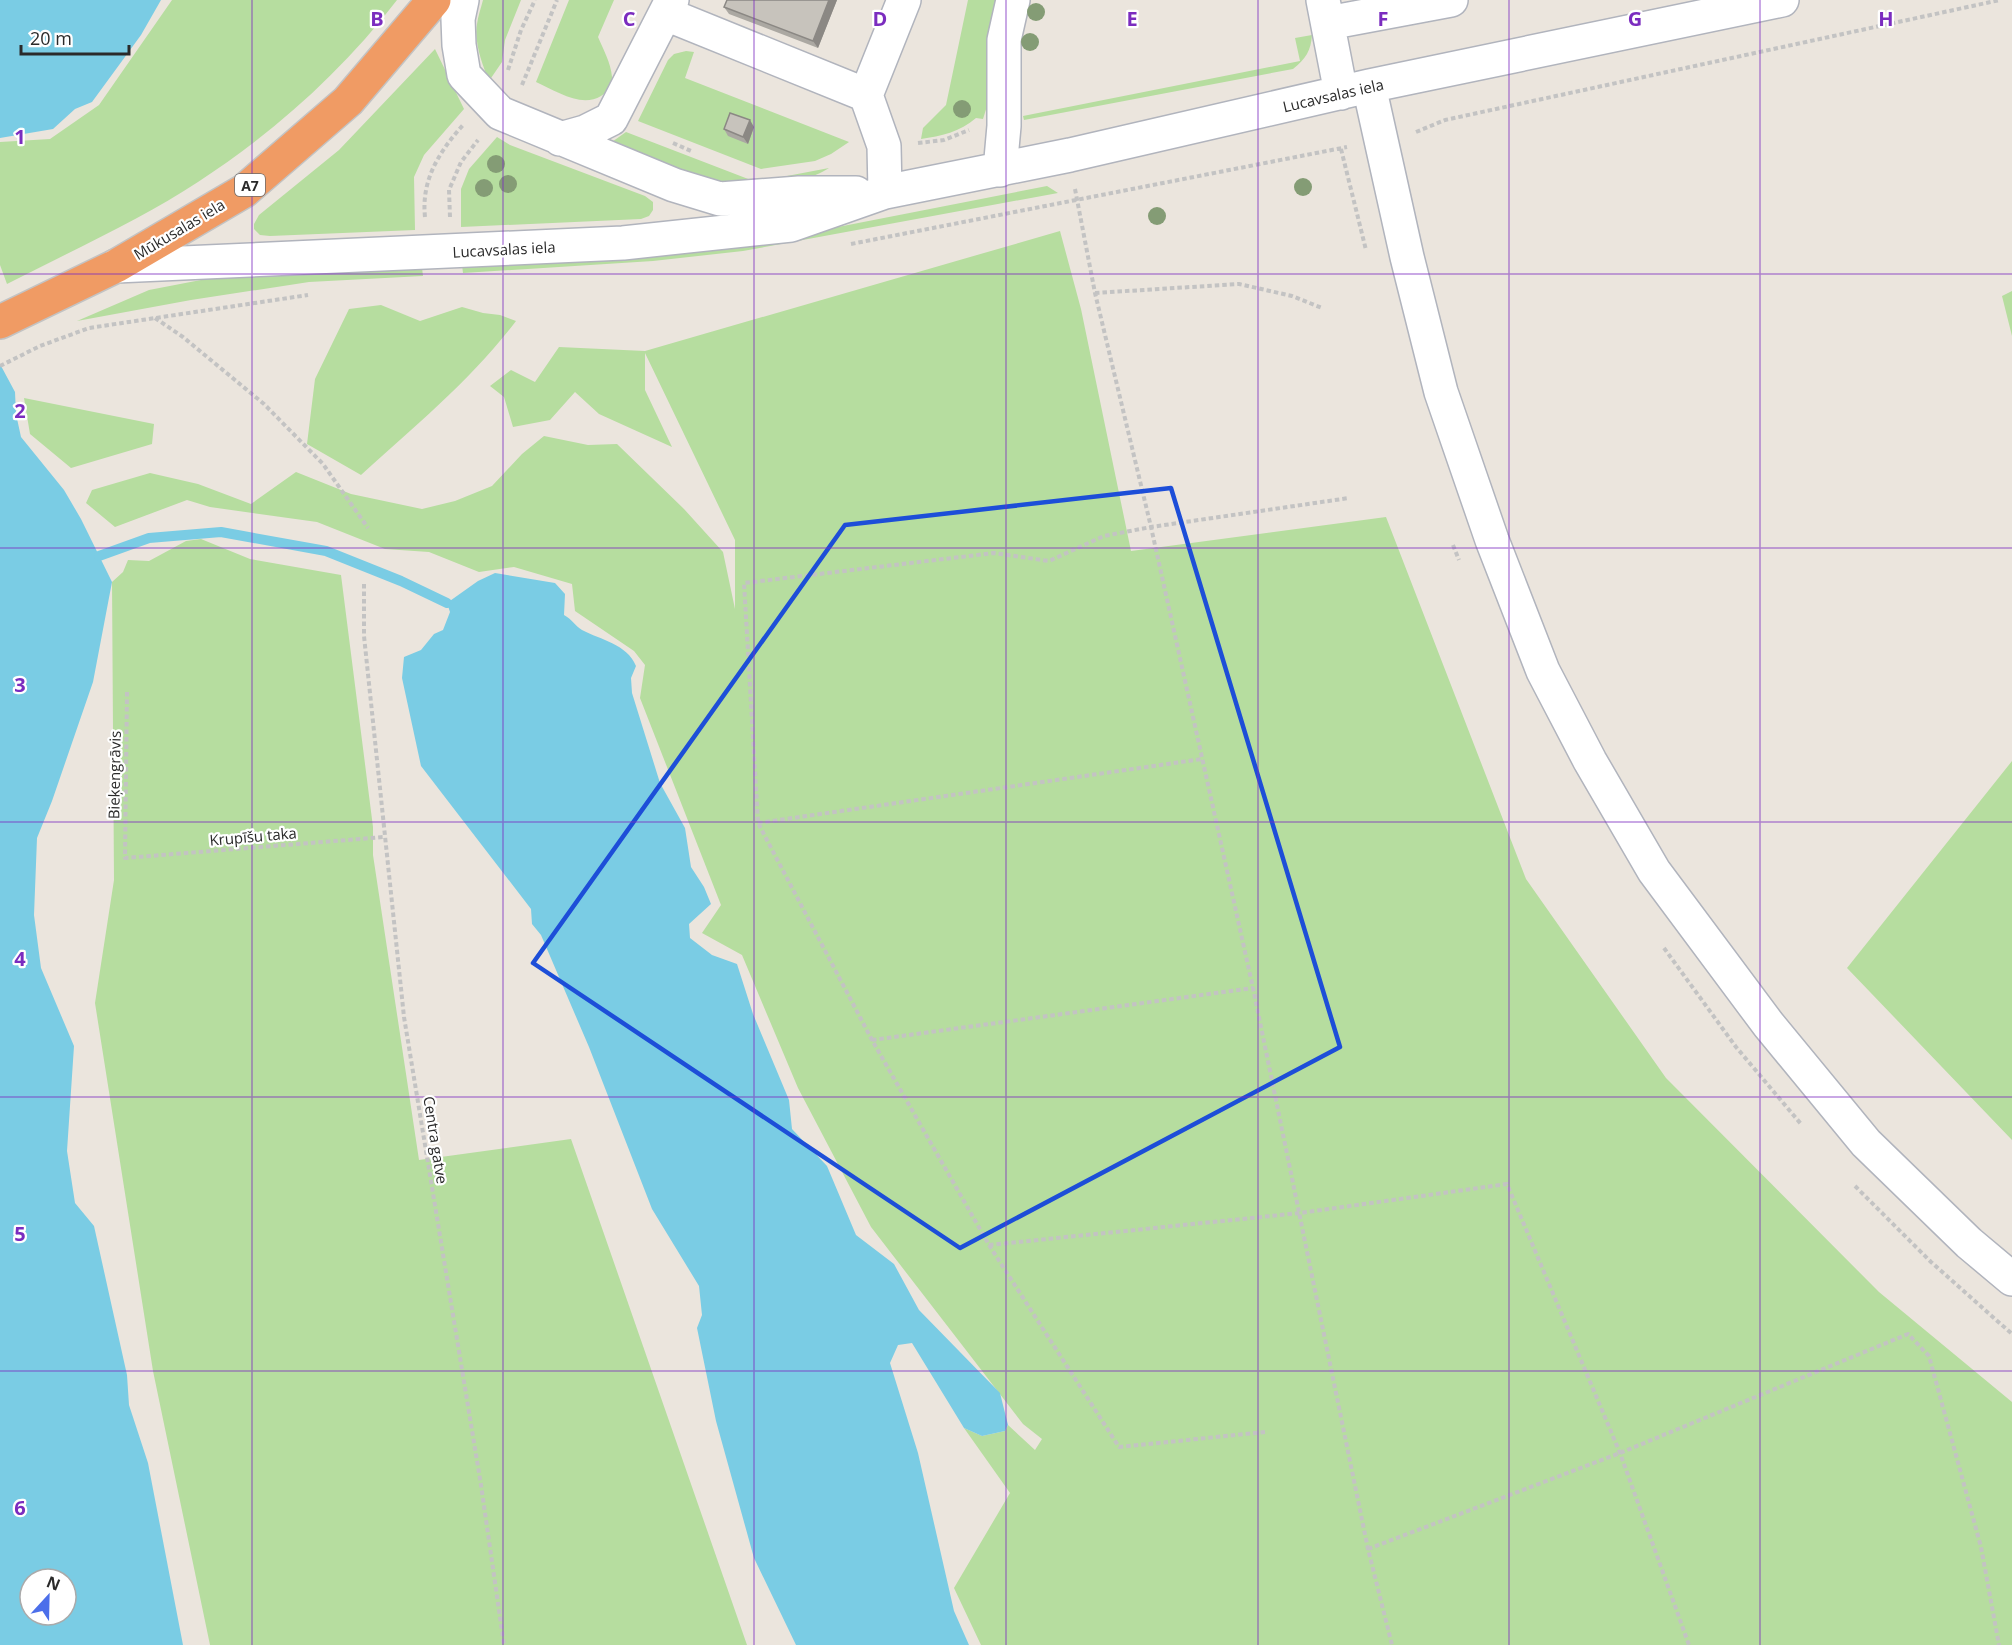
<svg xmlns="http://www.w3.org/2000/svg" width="2012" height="1645" viewBox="0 0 2012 1645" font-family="'Open Sans',sans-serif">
<rect width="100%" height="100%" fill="#ebe5dd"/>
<path fill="#b6dd9f" d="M 172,0 L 397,0 C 328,90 237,164 137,218 C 94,241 50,262 7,284 L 0,265 L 0,142 L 50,139 L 99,105 Z
M 483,0 L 521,0 L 505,40 L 502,62 L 489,81 C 482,64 474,42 477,24 C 478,16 481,8 483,0 Z
M 569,0 L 614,0 L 598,37 C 603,49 611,63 612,77 C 612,85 608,92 601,96 C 581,108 556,91 536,82 Z
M 968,0 L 1000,0 L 988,103 L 983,119 L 976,118 C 960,132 941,136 921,139 L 923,128 L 946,105 Z
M 1312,35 C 1311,50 1306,59 1293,69 L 1024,120 L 1023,116 L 1300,61 L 1295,38 Z
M 435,49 L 464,109 L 424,155 L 414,177 L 415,230 L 270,236 L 260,235 L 254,229 L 254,224 L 259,215 L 339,150 Z
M 686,51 L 694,52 L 685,78 L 849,142 L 831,154 L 815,161 L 761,169 L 638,121 L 668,60 L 674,54 Z
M 626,132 L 756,182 L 829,168 C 805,185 746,190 717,184 L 609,144 Z
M 497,137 L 510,145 L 645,196 L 653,202 L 653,210 L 649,216 L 641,219 L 461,227 L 461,189 L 469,169 Z
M 1047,186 L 1058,193 L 743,251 L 653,261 L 463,273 L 462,265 L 797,235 Z
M 1060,231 L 1081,309 L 1131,551 L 1386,517 L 1526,879 L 1666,1078 L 1879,1292 L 2012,1402 L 2012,1645 L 981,1645 L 954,1588 L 1010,1493 L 964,1428 L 982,1436 L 1005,1431 L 1008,1425 L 1035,1450 L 1042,1439 L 1023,1424 L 871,1227 L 798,1088 L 742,955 L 702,933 L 721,905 L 640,698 L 645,665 L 634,651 L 575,611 L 572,584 L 514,567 L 479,572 L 429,552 L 385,549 L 317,522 L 210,507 L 187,500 L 115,527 L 86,503 L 92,490 L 150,473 L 198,484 L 251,504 L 296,472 L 351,494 L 422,509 L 455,501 L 492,486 L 522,454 L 544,436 L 588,445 L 617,444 L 684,509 L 723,552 L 735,609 L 735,540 L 645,353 L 645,390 L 672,447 L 599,414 L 575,392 L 550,420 L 513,427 L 504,397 L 490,386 L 511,370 L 535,382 L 559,347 L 645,351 Z
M 422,268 L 423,276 L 309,282 L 191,300 L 77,321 L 149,290 L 206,279 Z
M 2012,291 L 2012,336 L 2002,296 Z
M 381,305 L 420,321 L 462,307 L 483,313 L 500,315 L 516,321 C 472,379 415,426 361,475 L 307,444 L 315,379 L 349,309 Z
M 24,398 L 154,424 L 152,444 L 71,468 L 30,434 Z
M 201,539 L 250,559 L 341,575 L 373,827 L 373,855 L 419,1160 L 571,1139 L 747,1645 L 210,1645 L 153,1371 L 95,1003 L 114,880 L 112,582 L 123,572 L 128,560 L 149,561 L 186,541 Z
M 2012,761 L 2012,1140 L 1847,968 Z"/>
<path fill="#7acce4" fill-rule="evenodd" d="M 0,0 L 161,0 L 141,35 L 92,102 L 75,109 L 53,129 L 0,138 Z
M 0,364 L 15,392 L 16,414 L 21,437 L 64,490 L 81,519 L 112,582 L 93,682 L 52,801 L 37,838 L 34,915 L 41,968 L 74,1046 L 67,1151 L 75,1203 L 94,1226 L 127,1375 L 129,1405 L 148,1463 L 183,1645 L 0,1645 ZM 30,1579 L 66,1579 L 66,1615 L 30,1615 Z
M 495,573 L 555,583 L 565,594 L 564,615 C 572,619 575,626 582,630 C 601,640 627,644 636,666 L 631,678 L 632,693 L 660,783 L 685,828 L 691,867 L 704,887 L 711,904 L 689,924 L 690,938 L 712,955 L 737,964 L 753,1014 L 789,1100 L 792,1129 L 827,1166 L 856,1235 L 894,1264 L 919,1310 L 1000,1393 L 1008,1425 L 1005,1431 L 982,1436 L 964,1428 L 912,1343 L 898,1345 L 890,1363 L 918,1453 L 954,1611 L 969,1645 L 796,1645 L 754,1558 L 716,1421 L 697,1328 L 702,1315 L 699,1286 L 652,1209 L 589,1047 L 541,935 L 532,924 L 531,909 L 421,766 L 402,678 L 404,657 L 421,650 L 434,634 L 443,630 L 450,612 L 447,603 L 478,581 Z"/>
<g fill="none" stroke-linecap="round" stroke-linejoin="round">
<path stroke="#7acce4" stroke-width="10" d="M 99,556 L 149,538 L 221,532 L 326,551 L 401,581 L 447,603"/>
<defs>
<path id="minor" d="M 462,0 L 458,19 L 459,45 L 464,75 L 500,113 L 674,185 L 720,199 L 799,193 L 856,193
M 1323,0 L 1341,93
M 666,14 L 866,95
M 1328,23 L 1451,0
M 1369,86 L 1407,257 L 1441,392 L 1492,540 L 1543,671 L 1590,761 L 1654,871 L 1768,1024 L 1866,1143 L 1969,1243 L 2012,1279
M 560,139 L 585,132 L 611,119 L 672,0
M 1000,170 L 1004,126 L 1004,40 L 1013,0
M 885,192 L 884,146 L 866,95 L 904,0
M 116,266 L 623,243 L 791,225 L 885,192 L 1070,155 L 1369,86 L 1782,0"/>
<path id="highway" d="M 0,322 L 116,266 L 244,191 L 348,101 L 434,0"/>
</defs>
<use href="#minor" stroke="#b1b4bd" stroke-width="36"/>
<use href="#highway" stroke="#c3c3c3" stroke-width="36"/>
<path stroke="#c3c3c3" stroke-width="4" stroke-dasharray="4.5 3" stroke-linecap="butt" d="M 508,70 L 521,30 L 535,0
M 522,85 L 557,0
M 1416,132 L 1445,120 L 2000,0
M 673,143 L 691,151
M 918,143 L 944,140 L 969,130
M 1341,149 L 1366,250
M 1075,189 L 1095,293 L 1151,527 L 1253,988 L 1368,1549 L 1392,1645
M 425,217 C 421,179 440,151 463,125
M 450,217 L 449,190 L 461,162 L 478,140
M 851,244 L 1347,147
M 1095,293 L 1239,284 L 1292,296 L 1322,308
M 155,318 L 183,337 L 264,404 L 323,464 L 368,528
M 0,366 L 40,346 L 89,328 L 308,295
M 1453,545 L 1459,560
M 364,584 L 364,636 L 404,1017 L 481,1485 L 504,1645
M 127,692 L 125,858 L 384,837
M 758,823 L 1202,759
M 1664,948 L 1736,1047 L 1801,1124
M 872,1040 L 1253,988
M 1855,1186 L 1931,1262 L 2012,1334
M 989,1245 L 1300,1213 L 1507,1184 L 1620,1453 L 1689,1645
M 1265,1432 L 1119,1447 L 989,1245 L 872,1040 L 758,823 L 744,583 L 994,553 L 1049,561 L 1104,536 L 1151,527 L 1349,498
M 1368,1549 L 1620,1453 L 1908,1334 L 1929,1356 L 1981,1547 L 1999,1645"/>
<use href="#minor" stroke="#fff" stroke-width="33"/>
<use href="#highway" stroke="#f09b64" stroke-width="33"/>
</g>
<g fill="#849c75">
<circle cx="1036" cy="12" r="9"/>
<circle cx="1030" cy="42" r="9"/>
<circle cx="962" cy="109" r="9"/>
<circle cx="496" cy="164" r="9"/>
<circle cx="508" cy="184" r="9"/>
<circle cx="1303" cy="187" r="9"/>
<circle cx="484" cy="188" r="9"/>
<circle cx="1157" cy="216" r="9"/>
</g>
<path fill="#aba8a2" d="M 837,0 L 818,48 L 729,14 L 724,7 Z
M 754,127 L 748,144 L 728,136 L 724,129 Z"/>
<path fill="#8b8884" d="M 829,0 L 837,0 L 818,48 L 813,41 Z
M 750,120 L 754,127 L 748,144 L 743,137 Z"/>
<path fill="#c7c3bc" stroke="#8b8884" stroke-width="1.5" d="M 727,0 L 829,0 L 813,41 L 724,7 Z
M 730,113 L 750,120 L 743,137 L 724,129 Z"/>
<path fill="none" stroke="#1d4ed8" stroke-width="4.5" stroke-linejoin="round" d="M 1171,488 L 1340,1047 L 960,1248 L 533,963 L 845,525 Z"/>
<path fill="none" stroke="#7b2cbf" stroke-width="1.5" stroke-opacity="0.55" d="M 252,0 L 252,1645M 503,0 L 503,1645M 754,0 L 754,1645M 1006,0 L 1006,1645M 1258,0 L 1258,1645M 1509,0 L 1509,1645M 1760,0 L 1760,1645M 0,274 L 2012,274M 0,548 L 2012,548M 0,822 L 2012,822M 0,1097 L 2012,1097M 0,1371 L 2012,1371"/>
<g text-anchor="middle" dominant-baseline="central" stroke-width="4.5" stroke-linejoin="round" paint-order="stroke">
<rect fill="#fff" stroke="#6a6a6a" stroke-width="1.5" x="235" y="174" width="30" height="22" rx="4.5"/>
<g font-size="14" font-weight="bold" fill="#2a2a2a">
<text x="250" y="185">A7</text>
</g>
<g font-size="15" fill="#2a2a2a" stroke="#fff">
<text transform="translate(1333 95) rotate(-13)">Lucavsalas iela</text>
<text transform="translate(179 229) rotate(-31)">Mūkusalas iela</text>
<text transform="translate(504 249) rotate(-3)">Lucavsalas iela</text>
<text transform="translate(114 775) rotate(-89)">Bieķengrāvis</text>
<text transform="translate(253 836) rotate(-5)">Krupīšu taka</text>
<text transform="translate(436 1140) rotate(81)">Centra gatve</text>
</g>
</g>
<g font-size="20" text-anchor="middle" font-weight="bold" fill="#7b2cbf" stroke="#fff" stroke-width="4.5" stroke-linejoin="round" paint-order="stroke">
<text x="377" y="26">B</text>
<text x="629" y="26">C</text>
<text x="880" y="26">D</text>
<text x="1132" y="26">E</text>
<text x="1383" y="26">F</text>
<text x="1635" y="26">G</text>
<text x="1886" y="26">H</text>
<text x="20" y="144">1</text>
<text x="20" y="418">2</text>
<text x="20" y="692">3</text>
<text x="20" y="966">4</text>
<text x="20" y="1241">5</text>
<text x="20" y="1515">6</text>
</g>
<g transform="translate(48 1597) rotate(22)"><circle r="28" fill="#ffffff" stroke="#aaaaaa" stroke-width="1.5"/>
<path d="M0-4.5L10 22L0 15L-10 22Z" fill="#4c6fea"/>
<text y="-9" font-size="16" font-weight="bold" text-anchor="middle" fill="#2a2a2a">N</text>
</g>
<path d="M21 45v9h108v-9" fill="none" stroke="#2a2a2a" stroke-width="3"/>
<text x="30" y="45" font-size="18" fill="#2a2a2a" stroke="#ffffff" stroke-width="4.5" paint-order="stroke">20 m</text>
</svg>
